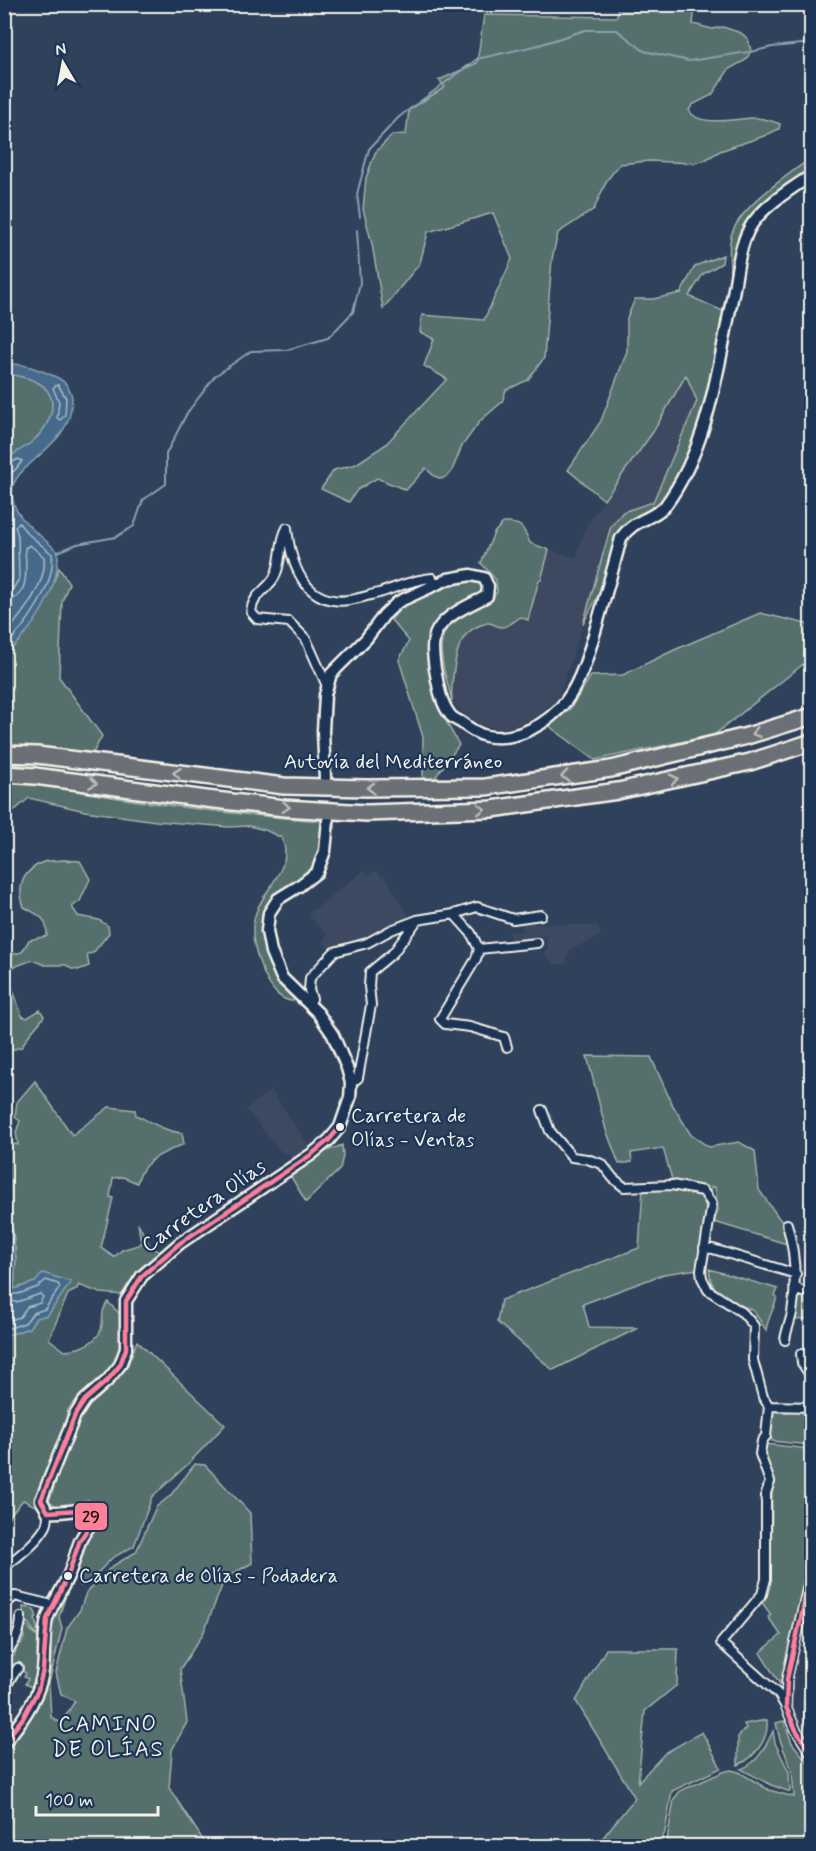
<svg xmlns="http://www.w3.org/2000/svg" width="816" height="1851" viewBox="0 0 816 1851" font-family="Mynerve,sans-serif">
<rect width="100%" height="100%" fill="#30415c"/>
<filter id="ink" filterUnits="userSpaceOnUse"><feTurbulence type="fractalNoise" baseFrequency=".0167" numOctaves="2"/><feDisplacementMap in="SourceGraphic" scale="12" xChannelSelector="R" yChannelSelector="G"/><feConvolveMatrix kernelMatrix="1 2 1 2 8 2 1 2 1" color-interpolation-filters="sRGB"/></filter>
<g filter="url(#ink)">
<path fill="#3e4a60" d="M 686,375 L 697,401 L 653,502 L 623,512 L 611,526 L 580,633 L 558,699 L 534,718 L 522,724 L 508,728 L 496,728 L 481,725 L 468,717 L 457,708 L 452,701 L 451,691 L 457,649 L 462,639 L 471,631 L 485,623 L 491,622 L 508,626 L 521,617 L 539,580 L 541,580 L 549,550 L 576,558 L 586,526 L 653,432 Z
M 365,870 L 368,875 L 377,870 L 381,877 L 385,876 L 409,917 L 394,927 L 355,946 L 352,940 L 331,950 L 323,941 L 327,935 L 308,914 Z
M 521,922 L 598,926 L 601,935 L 570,950 L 569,954 L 567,955 L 568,963 L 556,965 L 545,956 L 545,952 L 548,951 L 546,935 L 524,940 L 510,941 L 509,932 L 523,931 Z
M 271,1090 L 311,1149 L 291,1160 L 290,1153 L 282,1153 L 246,1109 Z"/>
<path fill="#556f6c" stroke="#a4b0aa" stroke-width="1.5" d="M 618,5 L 695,5 L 693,24 L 712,29 L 723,27 L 741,33 L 748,39 L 751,51 L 746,60 L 729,69 L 712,95 L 692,105 L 689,110 C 698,129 740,117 757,118 C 764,119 773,121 780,124 L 779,129 L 764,136 L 720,151 L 705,160 L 694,163 L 649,161 L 620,164 L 607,180 L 594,209 L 558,233 L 552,259 L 544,358 L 528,380 L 506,390 L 502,402 L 480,421 L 462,446 L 451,473 L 442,479 L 434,476 L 426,468 L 406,490 L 377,478 L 357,490 L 349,502 L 321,489 L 334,470 L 356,464 L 385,445 L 447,379 L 424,366 L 434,339 L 420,332 L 422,315 L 484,320 L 512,259 L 493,213 L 428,232 L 420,263 L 383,309 L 372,244 L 363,209 L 366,178 L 375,153 L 392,135 L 406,134 L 409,110 L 445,87 L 439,80 L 477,63 L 484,15 L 617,17 Z
M 811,158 L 811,171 L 754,213 L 739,236 L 733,274 L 730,273 C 730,261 728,248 731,236 C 739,207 788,175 811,158 Z
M 723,255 L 722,263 L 703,274 L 689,296 L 725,312 L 710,382 L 696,435 L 675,482 L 661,504 L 622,525 L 600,592 L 583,624 L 611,526 L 623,512 L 653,502 L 697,401 L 686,375 L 653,432 L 604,500 L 568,470 L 601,421 L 627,351 L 627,318 L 635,299 L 653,299 L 681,293 L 695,266 Z
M 5,374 C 17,375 39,379 47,390 C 60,407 46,430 32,442 C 23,449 13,454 5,460 Z
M 503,523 C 521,522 523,526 530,543 L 549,550 L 541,580 L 539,580 L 528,620 L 520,617 C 515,621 507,628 500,627 C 494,626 493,622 487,623 C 462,629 457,647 454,669 C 452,680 451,690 452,701 C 444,667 427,633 465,612 C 481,603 484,609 497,592 L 496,580 L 481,563 L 494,533 Z
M 59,568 L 69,583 L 62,602 L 59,677 L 102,736 L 93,753 L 37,748 L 35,783 C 134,803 234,815 335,822 L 335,828 L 321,829 L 319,858 L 313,869 L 266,907 L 262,920 L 263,933 L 296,998 L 293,1001 C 282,1001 273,991 268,982 C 257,960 247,934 257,910 C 264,892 286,871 285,852 C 285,847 283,842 282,838 L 265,830 L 249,826 L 229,827 L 156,821 L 85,811 L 29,798 L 15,810 L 5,812 L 4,655 C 32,630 46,602 59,568 Z
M 474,579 L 481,582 L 484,590 L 479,597 L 435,628 L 430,666 L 439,708 L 459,745 L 434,779 L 423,779 L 423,737 L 399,660 L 409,641 L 391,620 L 402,606 L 431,592 Z
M 760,613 L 811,625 L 811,658 L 714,735 L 595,760 L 549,726 L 570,709 L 591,676 L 623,675 L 672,651 Z
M 64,860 L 80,861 L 90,879 L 80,901 L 72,907 L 78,916 L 99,920 L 108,926 L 109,933 L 93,953 L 87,954 L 89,966 L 78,970 L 72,969 L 66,965 L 45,965 L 32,960 L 14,967 L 5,967 L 5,956 L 22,952 L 29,940 L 47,936 C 47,916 39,916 24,907 C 17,888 21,873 41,863 C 47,860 57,861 64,860 Z
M 5,980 L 11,984 L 22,1016 L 27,1018 L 40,1010 L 44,1016 C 37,1028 27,1034 22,1047 L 11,1050 L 5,1061 Z
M 587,1056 L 651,1057 L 672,1104 L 691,1135 L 709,1147 L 739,1142 L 755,1151 L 759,1190 L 784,1225 L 790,1245 L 714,1222 L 718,1210 L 715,1187 L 711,1187 L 712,1193 L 702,1187 L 673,1183 L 663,1148 L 631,1153 L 632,1162 L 619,1164 L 606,1130 Z
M 35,1081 L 72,1135 L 109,1107 L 135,1110 L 136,1115 C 150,1122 167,1132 182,1133 L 184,1144 C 163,1154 143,1158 137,1183 L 123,1177 L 113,1178 L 110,1197 L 113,1198 L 101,1248 L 114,1257 L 122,1250 L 141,1244 L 138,1223 L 150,1246 L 160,1252 C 144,1265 130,1275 124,1295 L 100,1293 L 79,1285 L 76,1290 L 68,1294 L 49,1339 L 65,1351 C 78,1349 95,1344 101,1330 C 104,1319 100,1311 108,1302 L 120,1314 L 121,1351 L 112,1368 L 97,1384 L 76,1400 L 68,1410 L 60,1440 L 35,1506 L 23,1500 L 5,1521 L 5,1336 L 29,1328 L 35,1282 L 14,1289 L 16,1260 L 13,1232 L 5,1208 L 4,1141 L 18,1145 L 16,1132 L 20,1121 L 15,1117 L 17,1102 Z
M 342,1145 L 343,1156 L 340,1169 L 306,1202 L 290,1175 L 324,1152 Z
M 643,1188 L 675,1189 L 702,1195 L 706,1208 L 706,1220 L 697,1269 L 664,1274 L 583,1304 L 589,1327 L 638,1328 L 553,1370 L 497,1322 L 501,1300 L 639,1248 Z
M 709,1269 L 778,1289 L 775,1296 L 777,1297 C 774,1309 768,1318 766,1330 L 753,1310 L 730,1301 L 715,1288 L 711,1281 Z
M 797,1295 L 804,1295 L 811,1300 L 811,1319 L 793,1320 Z
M 137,1341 L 225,1425 L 188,1464 L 152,1497 L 134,1546 L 112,1558 L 86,1585 L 81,1586 L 77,1581 L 75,1574 L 84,1550 L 88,1531 L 100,1520 L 100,1506 L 88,1500 L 59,1508 L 49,1501 L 72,1435 L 84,1410 L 102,1395 L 127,1367 Z
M 770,1408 L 778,1409 L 778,1412 L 788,1412 L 789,1410 L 803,1410 L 809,1445 L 772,1441 L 769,1430 Z
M 765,1444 L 809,1449 L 811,1452 L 812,1544 L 780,1684 L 760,1653 L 781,1635 L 768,1617 L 771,1615 L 761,1601 L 764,1597 L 771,1566 L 772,1484 L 763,1451 Z
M 195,1464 L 205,1465 L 250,1513 L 252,1563 L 225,1578 L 203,1634 L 180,1669 L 187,1722 L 172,1750 L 169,1788 L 207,1846 L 5,1846 L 5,1749 C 58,1705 34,1647 63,1594 L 66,1595 L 59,1617 L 62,1628 L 49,1683 L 51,1717 L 61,1723 L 75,1701 L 61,1694 L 56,1673 L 67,1628 L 80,1610 L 86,1593 L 111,1567 L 136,1552 L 156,1507 L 170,1496 Z
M 23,1607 C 32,1608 35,1608 37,1618 L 35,1618 L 39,1638 L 28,1623 L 24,1623 Z
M 24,1625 L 26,1625 L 39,1639 L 40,1642 L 38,1678 L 33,1688 L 25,1684 L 28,1679 L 24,1677 L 26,1673 L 20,1670 L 19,1664 L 10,1675 L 5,1675 L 4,1662 L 14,1656 L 19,1643 L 21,1644 L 24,1638 Z
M 606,1649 L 678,1649 L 677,1685 L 645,1711 L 638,1782 L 665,1753 L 702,1732 L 721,1768 L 672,1791 L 665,1832 L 659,1846 L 596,1846 L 635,1798 L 576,1701 Z
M 767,1720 C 769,1739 755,1758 738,1765 L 738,1737 L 746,1728 L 744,1724 Z
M 784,1721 L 792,1743 L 811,1766 L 811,1846 L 666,1846 L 674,1799 L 680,1791 L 723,1772 L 731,1770 L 739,1772 L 769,1790 L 794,1797 L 792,1771 L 780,1740 L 776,1723 Z
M 773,1731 L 775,1743 L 789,1772 L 790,1792 L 771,1785 L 741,1769 C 758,1763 766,1746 773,1731 Z"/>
<path fill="#446b8c" stroke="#8aa1b1" stroke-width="1.5" d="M 5,364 C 12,364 20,364 27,366 C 35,368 60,377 65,383 C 67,385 68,388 70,391 C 73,397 72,401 71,408 C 68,447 12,465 12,492 C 11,518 42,535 58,552 C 59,591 33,630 5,655 L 5,592 L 13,579 L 12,536 L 5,512 L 5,460 C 13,454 23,449 32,442 C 46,430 60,407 47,390 C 39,379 17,375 5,374 Z
M 4,1208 L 13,1232 L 16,1260 L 14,1289 L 35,1282 L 43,1273 L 71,1282 L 48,1315 L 36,1318 L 29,1328 L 5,1336 Z"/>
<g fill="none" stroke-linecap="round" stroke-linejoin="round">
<path stroke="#aebbc3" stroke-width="1.5" d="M 58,385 L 66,398 L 65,415 L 60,420 L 57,418 L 59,402 L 53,388 L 55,386 Z
M 4,465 L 9,464 L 18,459 L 22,461 C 19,466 16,469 12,473 C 3,486 6,499 12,513 L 10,515 L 4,515
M 4,594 L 11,592 L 19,579 L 18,536 L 15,526 L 19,523 L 27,533 L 52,554 C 56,584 26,627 4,647
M 4,601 C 31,600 26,566 25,548 L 30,545 L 44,557 C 48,583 20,617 4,636
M 4,1227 L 10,1260 L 8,1287 L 10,1292 L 13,1294 L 18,1294 L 38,1287 L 46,1280 L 58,1284 L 60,1287 L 45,1309 L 33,1313 L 25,1323 L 4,1330
M 4,1297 L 9,1301 L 17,1302 L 40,1294 L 43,1297 L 40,1303 L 27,1307 L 20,1317 L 4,1322"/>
<path stroke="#8aa1b1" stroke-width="2" d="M 360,217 L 357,194 L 369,149 L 399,117 L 477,59 L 539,45 L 585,30 L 617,30 L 644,51 L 689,61 L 755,51 L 772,47 L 812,43
M 58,552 L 77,544 L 116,537 L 134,526 L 143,500 L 166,484 L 166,454 L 187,413 L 215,376 L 251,351 L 286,350 L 328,338 L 353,312 L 360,283 L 357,230"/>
<defs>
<path id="minor" d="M 287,528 C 278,544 283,562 274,578 C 266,591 253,594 251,612 L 257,619 L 289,622 L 306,639 L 327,686
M 287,528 C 290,557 300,595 333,600 C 347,603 365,596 379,593 C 396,588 413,579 432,578 L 435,585
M 454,914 L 471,933 L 479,949 L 537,943
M 479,949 L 476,959 L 440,1019 L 445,1024 L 470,1027 L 504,1037 L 507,1047
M 308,1004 L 312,999 L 309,990 L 310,978 L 334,952 L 367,943 L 391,930 L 417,920 L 454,914 L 477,907 L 513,919 L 541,915
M 351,1083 L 358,1078 L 371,1005 L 369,986 L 370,972 L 393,953 L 416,922
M 542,1110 L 550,1131 L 572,1157 L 587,1159 L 602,1164 L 613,1178 L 624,1187 L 672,1185 L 703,1191 L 712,1204 L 701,1270 L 702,1278 L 708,1290 L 743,1313 L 754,1326 L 753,1360 L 763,1397 L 769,1406 L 812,1407
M 704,1248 L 713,1249 L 796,1274
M 794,1286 L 802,1292 L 812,1288
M 785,1340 C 786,1331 790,1323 792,1313 C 797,1282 796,1255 787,1224
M 801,1354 L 802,1363 L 812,1378
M 812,1394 L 812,1397
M 769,1406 L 766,1436 L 762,1441 L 760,1454 L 770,1482 L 766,1493 L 766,1579 L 762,1594 L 721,1643 L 779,1695 L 786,1707
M 4,1567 C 17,1558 39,1540 46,1526 C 48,1522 48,1517 48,1512
M 812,1567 L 787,1679 L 786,1707 L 796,1730 L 812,1755
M 4,1605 L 15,1596 L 52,1605
M 4,1655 C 14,1646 21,1631 21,1617
M 812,1686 C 808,1698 808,1714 812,1726
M 4,1690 L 12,1676 L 18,1668"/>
<path id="secondary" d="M 325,778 L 323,731 L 325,695 L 331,674 L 366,639 L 384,615 L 398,602 L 448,579 L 471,575 L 484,578 L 488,586 L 487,596 C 472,604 452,612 441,625 C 430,637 433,655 435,669 C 438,684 440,703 451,716 C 454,719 459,721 462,723 C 470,729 477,734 486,736 C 516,742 548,724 566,701 C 583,678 590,648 598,621 C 606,593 614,566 621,538 C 635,518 650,521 665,506 C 708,448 718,369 732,299 C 737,276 738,250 749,229 C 760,208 792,188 812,175
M 4,1743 C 21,1723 40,1697 43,1670 C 45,1654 43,1635 47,1619 C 53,1601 65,1586 71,1569 C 79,1548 76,1542 92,1523 L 90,1512 C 73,1507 65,1514 48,1512 L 41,1500 L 75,1415 L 85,1400 L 107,1381 L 120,1365 L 126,1349 L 126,1301 L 142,1276 L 180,1243 L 312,1154 L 329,1140 L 340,1127 L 350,1098 L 351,1083 L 347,1068 L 333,1035 L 318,1013 L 282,978 L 271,952 L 267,931 L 269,913 L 278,899 L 299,886 L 317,872 L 325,851 L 328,821"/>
<path id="motorway" d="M 4,754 L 37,755 L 284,786 L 366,788 L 485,787 L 611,769 L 747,736 L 812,716
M 4,774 L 35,776 L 206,799 L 285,808 L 367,813 L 492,809 L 618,791 L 750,762 L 812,742"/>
</defs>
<use href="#minor" stroke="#f4f1e8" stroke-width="12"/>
<use href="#secondary" stroke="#f4f1e8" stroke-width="15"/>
<use href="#motorway" stroke="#f4f1e8" stroke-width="20"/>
<use href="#minor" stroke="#1d3557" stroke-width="8"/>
<use href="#secondary" stroke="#1d3557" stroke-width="10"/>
<use href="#motorway" stroke="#6b7074" stroke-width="15"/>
<defs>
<path id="bus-1" d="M 812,1569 L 787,1679 L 786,1707 L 796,1730 L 812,1754
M 4,1742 L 23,1718 L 38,1690 L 43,1670 L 47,1619 L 68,1575 L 80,1540 L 92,1523 L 90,1512 L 79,1510 L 48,1512 L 41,1500 L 75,1415 L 85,1400 L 107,1381 L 120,1365 L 126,1349 L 126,1301 L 142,1276 L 180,1243 L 312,1154 L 329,1140 L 340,1127"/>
</defs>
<use href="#bus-1" stroke="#1d3557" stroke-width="9"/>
<use href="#bus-1" stroke="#ff8098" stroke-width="4.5"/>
</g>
<defs><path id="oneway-chevron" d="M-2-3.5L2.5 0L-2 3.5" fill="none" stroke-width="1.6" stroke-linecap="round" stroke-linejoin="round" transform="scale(1.5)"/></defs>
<g stroke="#bdbdba">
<use href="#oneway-chevron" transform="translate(756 733) rotate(163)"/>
<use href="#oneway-chevron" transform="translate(177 773) rotate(-173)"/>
<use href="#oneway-chevron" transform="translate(565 776) rotate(172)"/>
<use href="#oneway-chevron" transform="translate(674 779) rotate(-13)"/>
<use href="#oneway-chevron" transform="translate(93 783) rotate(8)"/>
<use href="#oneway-chevron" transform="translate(371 788) rotate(180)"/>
<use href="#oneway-chevron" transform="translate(286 807) rotate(5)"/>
<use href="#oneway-chevron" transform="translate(481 809) rotate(-2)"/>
</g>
</g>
<g fill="#f4f1e8" stroke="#1d3557" stroke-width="2">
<circle cx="340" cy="1127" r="5"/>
<circle cx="68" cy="1576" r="5"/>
</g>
<g text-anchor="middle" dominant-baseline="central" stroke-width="4.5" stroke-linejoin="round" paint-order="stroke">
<g font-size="20" fill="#f4f1e8" stroke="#1d3557" text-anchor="start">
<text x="351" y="1116">Carretera de<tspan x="351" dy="24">Olías - Ventas</tspan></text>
<text x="79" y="1576">Carretera de Olías - Podadera</text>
</g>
<g font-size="21" fill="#f4f1e8" stroke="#1d3557">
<text x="393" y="762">Autovía del Mediterráneo</text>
<text transform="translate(204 1206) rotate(-35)">Carretera Olías</text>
</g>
<g font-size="22" letter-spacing="1.5" fill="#f4f1e8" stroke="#1d3557">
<text x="108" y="1725">CAMINO<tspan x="108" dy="25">DE OLÍAS</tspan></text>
</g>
</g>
<rect stroke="#1d3557" stroke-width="2" x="74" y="1502" width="34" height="29" rx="6" fill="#ff8098"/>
<g font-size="16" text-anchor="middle" font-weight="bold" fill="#111">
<text x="91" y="1522">29</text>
</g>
<rect width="816" height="1851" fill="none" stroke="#1d3557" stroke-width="24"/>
<rect x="12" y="12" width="792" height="1827" fill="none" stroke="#f4f1e8" stroke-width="2" filter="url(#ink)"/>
<g transform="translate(63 63) rotate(350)" stroke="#1d3557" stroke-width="4.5" paint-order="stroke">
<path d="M0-4.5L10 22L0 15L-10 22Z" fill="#f4f1e8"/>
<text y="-9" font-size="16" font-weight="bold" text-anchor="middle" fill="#f4f1e8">N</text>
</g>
<path d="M36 1806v9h122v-9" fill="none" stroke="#f4f1e8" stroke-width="3"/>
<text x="45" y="1806" font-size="18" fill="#f4f1e8" stroke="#1d3557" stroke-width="4.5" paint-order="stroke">100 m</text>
</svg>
